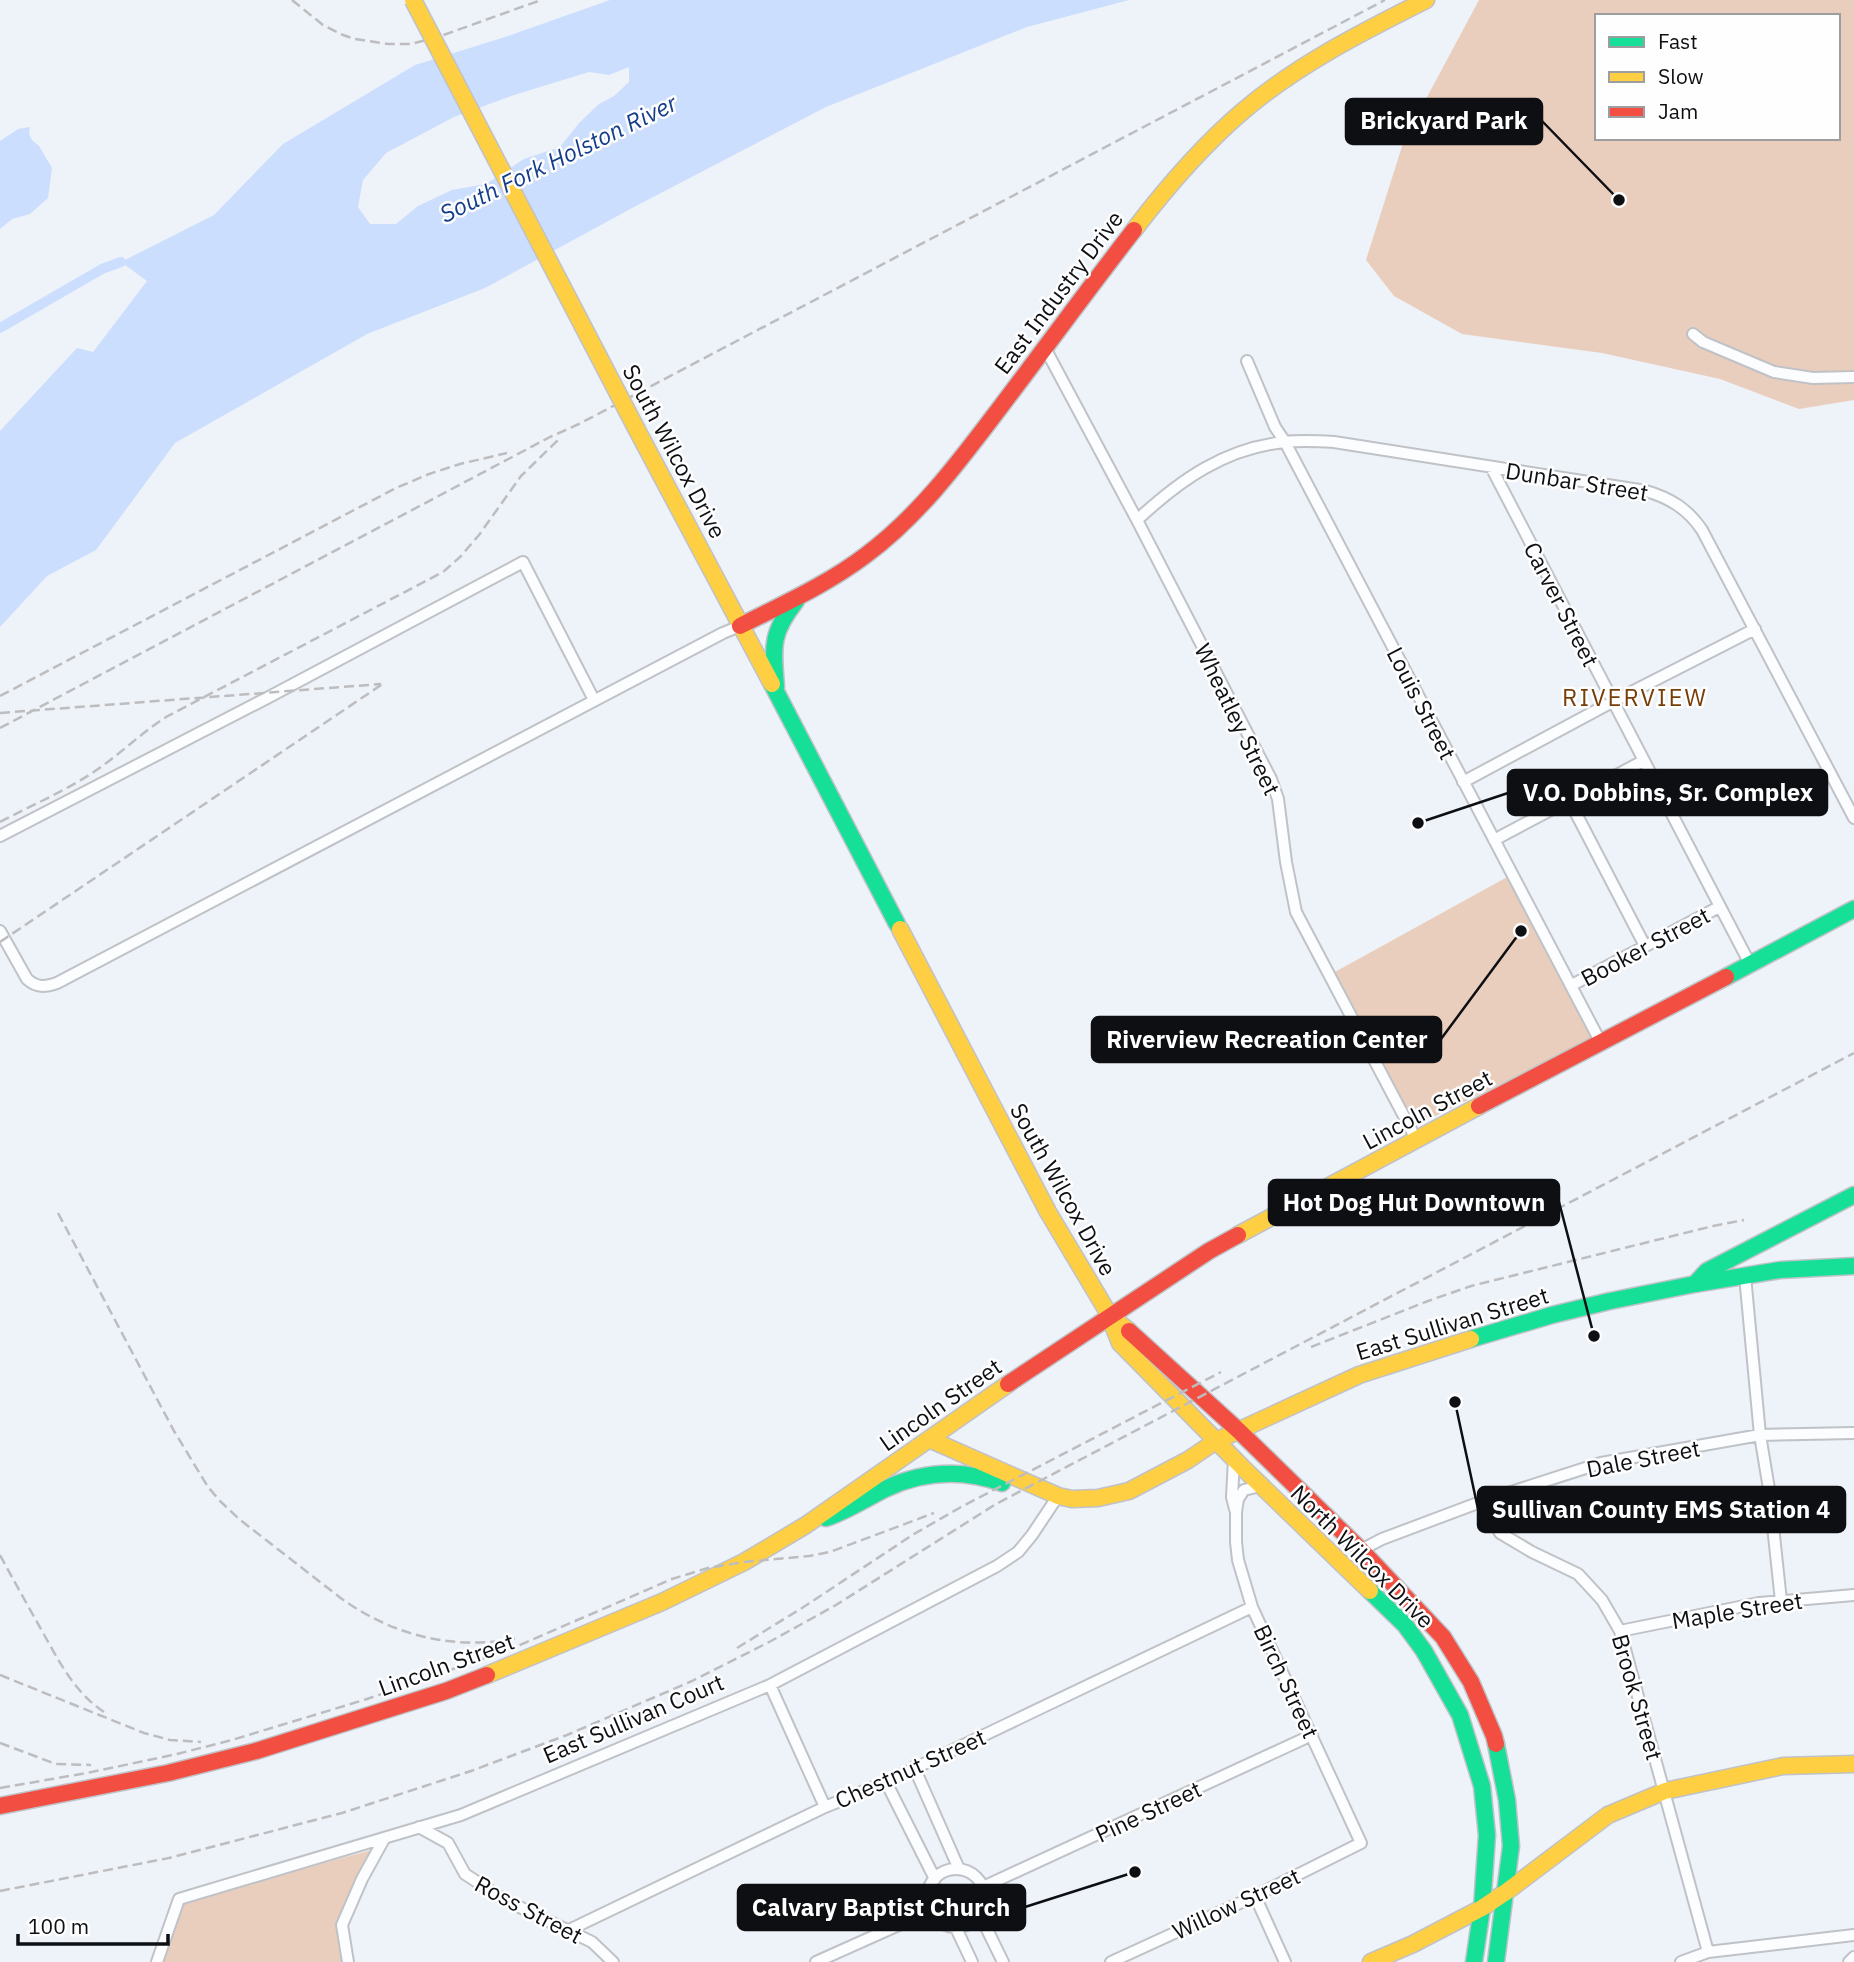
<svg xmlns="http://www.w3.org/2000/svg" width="1854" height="1962" viewBox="0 0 1854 1962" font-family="'IBM Plex Sans',sans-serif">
<rect width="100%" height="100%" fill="#eef2f9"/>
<path fill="#eacebd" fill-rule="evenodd" d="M 1479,0 L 1854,0 L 1854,400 L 1799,409 L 1720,379 L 1602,353 L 1462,334 L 1394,296 L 1366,260 L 1404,140 ZM 1597,16 L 1838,16 L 1838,138 L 1597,138 Z
M 1509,876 L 1592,1039 L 1415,1126 L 1333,973 Z
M 379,1848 L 342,1925 L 348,1962 L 158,1962 L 177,1903 Z"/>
<path fill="#ccdefd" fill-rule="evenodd" d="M 610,0 L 1129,0 L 1027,27 L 826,107 L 634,207 L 485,288 L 367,334 L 175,443 L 96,550 L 47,576 L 0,627 L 0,431 L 77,348 L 93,352 L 147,281 L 121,262 L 214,215 L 283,144 L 415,65 L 502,38 ZM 629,67 L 629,82 L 614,96 L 599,104 L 579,123 L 560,147 L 524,159 L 486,184 L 452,190 L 418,206 L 396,224 L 370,224 L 358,207 L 363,180 L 386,153 L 454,117 L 514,95 L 589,72 L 609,75 Z
M 30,127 L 29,134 L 32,140 L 39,146 L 52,168 L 48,198 L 30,214 L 12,219 L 0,229 L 0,141 L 18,129 Z"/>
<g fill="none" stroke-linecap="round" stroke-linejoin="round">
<path stroke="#ccdefd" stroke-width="10" d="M 0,328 L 102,269 L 121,262"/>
<defs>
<path id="street" d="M 1693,334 L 1703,342 L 1774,372 L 1813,378 L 1854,377
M 1045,348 L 1137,520 L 1271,779 L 1278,799 L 1286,862 L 1296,912 L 1416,1139
M 1247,361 L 1275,427 L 1285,442 L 1601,1043
M 1491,467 L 1750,964
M 1137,520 C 1180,480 1225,448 1285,442 C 1301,440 1318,441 1334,442 L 1646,491 C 1670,498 1688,509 1702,530 L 1854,818
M 1463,782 L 1612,702 L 1755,629
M 1569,800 L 1645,946
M 0,836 L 269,697 L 523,562 L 594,700
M 1494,840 L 1643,761
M 0,931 L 27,979 C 37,988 45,987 57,983 L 723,633 L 740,626
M 1572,985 L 1719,907
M 1745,1276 L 1760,1435 L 1769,1489 L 1781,1601
M 1234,1459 L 1232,1497 L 1235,1509
M 1483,1501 L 1500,1533 L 1532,1552 L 1578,1574 L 1602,1600 L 1620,1631 L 1708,1952
M 1361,1550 L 1382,1539 L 1483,1501 L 1601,1463 L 1760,1435 L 1854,1433
M 1620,1631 L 1759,1603 L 1854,1595
M 770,1685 L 825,1807
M 914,1767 L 959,1869
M 886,1782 L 935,1879
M 419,1827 L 448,1843 L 465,1874 L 503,1899 L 592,1942 L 613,1962
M927 1898a29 29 0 1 1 58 0a29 29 0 1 1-58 0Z
M 983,1887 L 1312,1735
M 1255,1896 L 1285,1962
M 980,1915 L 1003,1962
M 956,1928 L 972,1962
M 569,1930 L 825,1807 L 886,1782 L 1252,1607
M 157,1962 L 179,1899 L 461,1815 L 770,1685 L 997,1566 L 1018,1552 L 1032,1535 L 1058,1496
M 348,1962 L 342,1925 L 362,1879 L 384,1839
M 816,1962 L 930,1911
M 1111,1962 L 1255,1896 L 1361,1843 L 1252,1607 L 1238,1560 L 1236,1542 L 1236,1512 L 1238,1499 L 1244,1490 L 1256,1487 L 1263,1487
M 1681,1962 L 1708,1952 L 1854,1935
M 1849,1962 L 1854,1957"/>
<path id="fast" d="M 772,684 L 897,924
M 776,687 C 773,647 770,634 796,601
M 1726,977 L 1854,909
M 1695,1284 L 1707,1271 L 1854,1195
M 1471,1339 L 1552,1315 L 1610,1301 L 1695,1284 L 1780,1270 L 1854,1266
M 826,1518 C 847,1511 865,1499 885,1489 C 923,1471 962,1469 1002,1483
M 1370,1591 L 1405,1625 L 1424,1651 L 1460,1715 L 1482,1786 L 1487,1835 L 1482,1908 L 1474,1962
M 1496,1744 L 1507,1800 L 1511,1846 L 1496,1962"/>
<path id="slow" d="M 1134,230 C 1166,188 1202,146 1243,111 C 1297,65 1362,32 1426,0
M 637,430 L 772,684
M 900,929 L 1048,1212 L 1110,1316 L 1129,1331
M 1238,1235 L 1479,1106
M 1110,1318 L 1120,1343 L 1242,1467 L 1370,1591
M 929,1439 L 1058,1496 L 1072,1499 L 1098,1498 L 1129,1491 L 1188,1460 L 1216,1441 L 1359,1375 L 1471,1339
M 487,1675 L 662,1602 L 744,1562 L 806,1525 L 1008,1384
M 1371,1962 L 1413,1944 L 1482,1908 L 1506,1892 L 1608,1815 L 1665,1791 L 1783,1766 L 1854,1764"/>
<path id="jam" d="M 740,626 C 783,604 828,584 866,555 C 920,515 961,459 1002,405 C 1046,347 1089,288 1134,230
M 1479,1106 L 1726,977
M 1129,1331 L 1239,1431 L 1361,1550 L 1443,1637 L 1471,1682 L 1494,1736 L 1496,1744
M 1008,1384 L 1209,1251 L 1238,1235
M 0,1806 L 168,1773 L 256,1751 L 446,1691 L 487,1675"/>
</defs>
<use href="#street" stroke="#bfc2c7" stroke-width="14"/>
<use href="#fast" stroke="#bfc2c7" stroke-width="19"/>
<use href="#slow" stroke="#bfc2c7" stroke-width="19"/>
<use href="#jam" stroke="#bfc2c7" stroke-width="19"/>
<use href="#street" stroke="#fcfdfe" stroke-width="10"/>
<use href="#fast" stroke="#16e098" stroke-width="16"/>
<use href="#slow" stroke="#ffcf43" stroke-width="16"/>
<use href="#jam" stroke="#f24e42" stroke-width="16"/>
<path stroke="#bdbdbf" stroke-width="2.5" stroke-dasharray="10 5" stroke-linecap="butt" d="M 292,0 L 323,25 L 343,35 L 355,39 L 388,44 L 411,44 L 438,37 L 541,0
M 0,696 L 396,488 L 429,474 L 460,464 L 507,453
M 0,713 L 381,684
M 0,728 L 550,437 L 579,424 L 1385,0
M 0,822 C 34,804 70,789 101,767 C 123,751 143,732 166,717 L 443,572 L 460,557 L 479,535 L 521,476 L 558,440
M 0,942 L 384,683
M 58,1213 L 174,1431 L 208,1487 L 220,1501 L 239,1519 L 342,1599 C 394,1636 455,1651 518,1638
M 1311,1347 L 1428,1301 L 1471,1286 L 1713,1226 L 1744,1220
M 0,1555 C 14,1581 28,1606 42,1631 C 59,1661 74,1692 104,1712
M 737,1648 L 802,1608 L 914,1534 L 961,1507 L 1221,1372
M 0,1675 L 144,1733 L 170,1740 L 201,1742
M 0,1743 L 56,1764 L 91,1765
M 0,1788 L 87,1773 L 177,1754 L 232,1740 L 367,1699 L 513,1648 L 672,1579 L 708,1568 L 744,1562 L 809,1556 L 830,1552 L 934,1513
M 0,1891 L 169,1858 L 342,1813 L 471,1771 L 567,1735 L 692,1681 L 771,1641 L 836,1605 L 996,1504 L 1854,1053"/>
<defs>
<path id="slow-bridge" d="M 413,0 L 637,430"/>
</defs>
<use href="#slow-bridge" stroke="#bfc2c7" stroke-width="19" stroke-linecap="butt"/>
<use href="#slow-bridge" stroke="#ffcf43" stroke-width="16"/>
</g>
<g text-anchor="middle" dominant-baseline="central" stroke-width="5" stroke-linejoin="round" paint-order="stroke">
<g font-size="23" fill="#0d0f13" stroke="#fefefe">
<text transform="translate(1058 292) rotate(-53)">East Industry Drive</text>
<text transform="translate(675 451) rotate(62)">South Wilcox Drive</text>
<text transform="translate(1577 481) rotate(9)">Dunbar Street</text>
<text transform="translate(1562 604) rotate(63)">Carver Street</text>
<text transform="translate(1422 703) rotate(63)">Louis Street</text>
<text transform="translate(1238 719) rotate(64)">Wheatley Street</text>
<text transform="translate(1645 946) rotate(-28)">Booker Street</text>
<text transform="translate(1427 1109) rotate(-28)">Lincoln Street</text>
<text transform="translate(1064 1189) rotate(61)">South Wilcox Drive</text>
<text transform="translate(1452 1323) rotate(-17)">East Sullivan Street</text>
<text transform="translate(940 1404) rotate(-35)">Lincoln Street</text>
<text transform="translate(1643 1458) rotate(-11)">Dale Street</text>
<text transform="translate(1363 1556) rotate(45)">North Wilcox Drive</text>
<text transform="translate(1737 1610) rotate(-9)">Maple Street</text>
<text transform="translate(446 1664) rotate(-20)">Lincoln Street</text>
<text transform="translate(1287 1681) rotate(65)">Birch Street</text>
<text transform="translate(1638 1697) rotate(74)">Brook Street</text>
<text transform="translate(633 1718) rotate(-23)">East Sullivan Court</text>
<text transform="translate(910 1768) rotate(-24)">Chestnut Street</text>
<text transform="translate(1148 1811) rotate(-25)">Pine Street</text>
<text transform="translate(1236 1903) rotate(-25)">Willow Street</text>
<text transform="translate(529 1909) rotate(28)">Ross Street</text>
</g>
<g font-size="24" font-style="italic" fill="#143d8a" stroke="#fefefe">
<text transform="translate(558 158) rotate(-26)">South Fork Holston River</text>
</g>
<g font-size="24" letter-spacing="2" fill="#773e07" stroke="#fefefe">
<text x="1635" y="697">RIVERVIEW</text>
</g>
</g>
<path fill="none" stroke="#0d0f13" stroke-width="2.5" d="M1619 200L1542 121M1418 823L1508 793M1521 931L1441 1039M1594 1336L1559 1202M1455 1402L1478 1509M1135 1872L1025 1907"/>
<g fill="#0d0f13" stroke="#fefefe" stroke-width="2.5">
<circle cx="1619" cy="200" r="7"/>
<circle cx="1418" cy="823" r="7"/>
<circle cx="1521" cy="931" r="7"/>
<circle cx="1594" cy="1336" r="7"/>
<circle cx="1455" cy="1402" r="7"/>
<circle cx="1135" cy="1872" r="7"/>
</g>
<g fill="#0d0f13" stroke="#0d0f13" stroke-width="2.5">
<rect x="1346" y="99" width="196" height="45" rx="7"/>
<rect x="1508" y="770" width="319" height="45" rx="7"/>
<rect x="1092" y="1017" width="349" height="45" rx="7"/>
<rect x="1269" y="1180" width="290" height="45" rx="7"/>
<rect x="1478" y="1487" width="367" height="45" rx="7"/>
<rect x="738" y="1885" width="287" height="45" rx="7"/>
</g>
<g font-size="24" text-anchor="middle" font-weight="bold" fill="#fff">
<text x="1444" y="129">Brickyard Park</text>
<text x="1668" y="801">V.O. Dobbins, Sr. Complex</text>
<text x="1267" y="1048">Riverview Recreation Center</text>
<text x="1414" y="1211">Hot Dog Hut Downtown</text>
<text x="1661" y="1518">Sullivan County EMS Station 4</text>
<text x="881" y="1916">Calvary Baptist Church</text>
</g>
<rect x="1595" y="14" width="245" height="126" fill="#fefefe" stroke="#9e9ea0" stroke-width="2"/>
<rect x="1609" y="37" width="35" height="10" fill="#16e098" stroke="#9e9ea0" stroke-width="2"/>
<text x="1658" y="49" font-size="21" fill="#0d0f13">Fast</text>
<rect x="1609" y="72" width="35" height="10" fill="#ffcf43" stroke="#9e9ea0" stroke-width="2"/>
<text x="1658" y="84" font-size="21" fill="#0d0f13">Slow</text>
<rect x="1609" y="107" width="35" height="10" fill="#f24e42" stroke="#9e9ea0" stroke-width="2"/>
<text x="1658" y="119" font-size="21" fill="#0d0f13">Jam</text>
<path d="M18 1934v10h150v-10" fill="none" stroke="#0d0f13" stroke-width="3.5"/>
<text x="28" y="1934" font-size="21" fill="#0d0f13" stroke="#fefefe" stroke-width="5" paint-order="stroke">100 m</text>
</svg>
